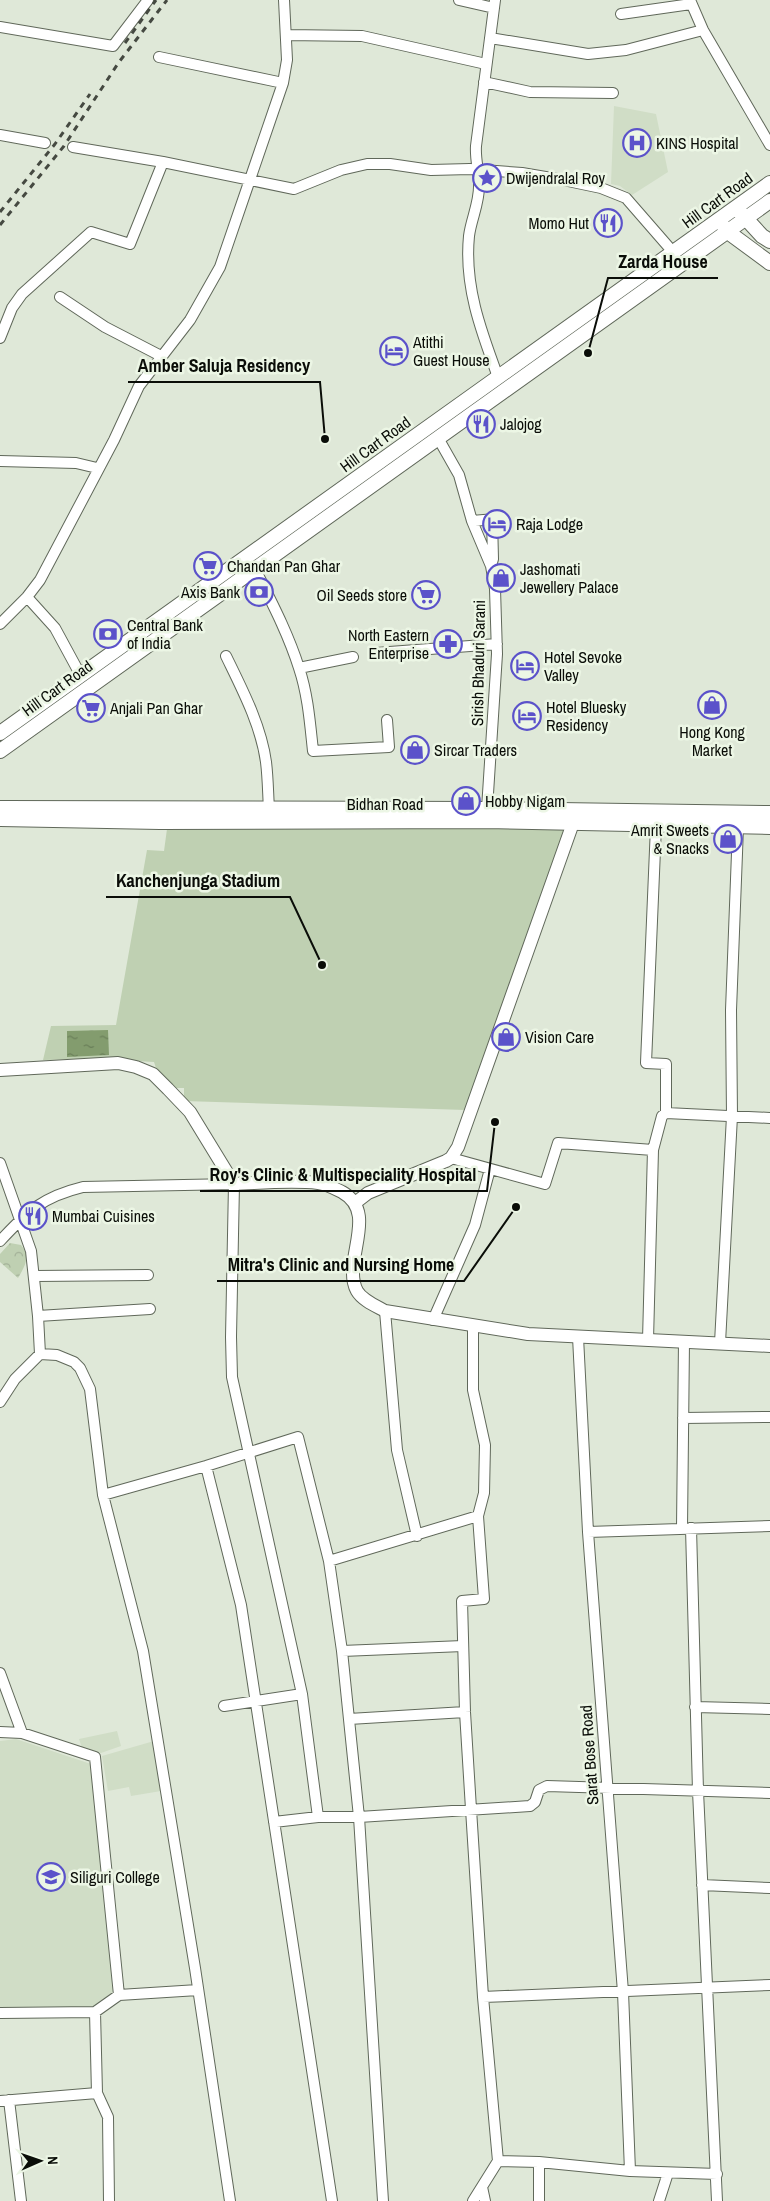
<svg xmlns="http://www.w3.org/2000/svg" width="770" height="2201" viewBox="0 0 770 2201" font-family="'Archivo Narrow',sans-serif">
<defs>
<pattern id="park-crowns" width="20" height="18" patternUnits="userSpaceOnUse" patternTransform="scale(1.25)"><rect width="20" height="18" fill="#bfd0b2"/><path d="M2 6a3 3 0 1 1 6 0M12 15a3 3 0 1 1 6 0" fill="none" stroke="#a3b198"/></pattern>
<pattern id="water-ripples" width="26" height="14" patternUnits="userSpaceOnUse" patternTransform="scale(1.25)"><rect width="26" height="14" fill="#839c6e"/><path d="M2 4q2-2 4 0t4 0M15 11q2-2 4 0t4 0" fill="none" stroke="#697e58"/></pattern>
</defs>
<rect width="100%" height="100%" fill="#dfe8d8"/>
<path fill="#d0ddc6" d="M 614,106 L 656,114 L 668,172 L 632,195 L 620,186 L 611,184 Z
M 117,1731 L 121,1746 L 101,1753 L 82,1748 L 79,1739 Z
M 16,1739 L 91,1764 L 114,1991 L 94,2006 L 0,2010 L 0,1741 Z
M 154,1741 L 161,1791 L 131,1796 L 129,1787 L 108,1791 L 102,1756 Z"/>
<path fill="url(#park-crowns)" d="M 10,1243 L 21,1245 C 31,1257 25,1266 18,1278 L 0,1262 L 0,1254 Z"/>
<path fill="#bfd0b2" d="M 567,828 L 465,1110 L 184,1101 L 184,1088 L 174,1088 L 157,1071 L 154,1062 L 98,1059 L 43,1060 L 51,1026 L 116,1025 L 147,850 L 164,851 L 167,829 Z"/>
<path fill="url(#water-ripples)" d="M 108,1030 L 109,1055 L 67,1057 L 67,1031 Z"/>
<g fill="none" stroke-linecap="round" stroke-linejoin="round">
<defs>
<path id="minor" d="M 459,0 L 494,8
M 495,0 L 476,146 C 475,159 479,171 479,184 C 480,202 471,219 469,236 C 464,286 481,331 498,377
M 690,0 L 703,30 L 770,145
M 621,14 L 691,4
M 0,27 L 113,46 L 148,0
M 286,35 L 362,36 L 486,64
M 490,38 L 588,54 L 626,50 L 703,30
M 159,57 L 283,83
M 484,82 L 530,92 L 613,93
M 0,135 L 45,143
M 73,147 L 163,162 L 294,189 L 341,170 L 367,164 L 390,164 L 431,170 L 470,169 L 522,173 L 563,180 L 601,188 L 626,198 L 673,252
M 60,297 L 105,327 L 161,356
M 0,338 L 12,308 L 22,294 L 91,232 L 130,244 L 163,162
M 438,438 L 459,475 L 472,521 L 491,566 L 495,589 L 497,654 L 487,809
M 0,461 L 76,463 L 97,468
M 472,521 L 495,519
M 491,566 L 493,559 L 492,519
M 255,569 C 271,601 288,633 299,668 C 308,695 310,723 313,751 L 389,747 L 387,720
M 27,597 L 55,628 L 81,676
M 0,624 L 27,597 L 40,580 L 114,440 L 139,386 L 190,320 L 220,267 L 283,83 L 287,60 L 284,0
M 376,653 L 497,644
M 226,656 C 242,689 261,725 266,762 C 268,778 268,794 269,809
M 299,668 L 353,657
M 656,826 L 646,1063 L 666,1064 L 666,1113
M 451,1158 L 545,1184 L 558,1143 L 653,1150
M 0,1163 L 31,1251 L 38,1316 L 40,1354 L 15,1379 L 0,1402
M 0,1241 C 28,1211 42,1197 83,1187 L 234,1184 L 231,1337 L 232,1377 L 302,1694 L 318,1817
M 35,1276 L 148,1275
M 385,1311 L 397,1450 L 417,1536
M 38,1316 L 150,1309
M 433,1320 L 475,1225 L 490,1169
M 578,1337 L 588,1532 L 623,1992 L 630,2171
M 648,1340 L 653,1150 L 662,1116 L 666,1113 L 770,1118
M 720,1343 L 732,1116 L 731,1010 L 738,827
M 40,1354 L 57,1355 L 74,1362 L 80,1368 L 90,1389 L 103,1495 L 143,1651 L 195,1968 L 230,2201
M 683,1418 L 770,1417
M 206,1466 L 241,1605 L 332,2201
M 103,1495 L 206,1466 L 298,1437 L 329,1561 L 342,1651 L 359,1817 L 383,2201
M 682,1528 L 684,1341
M 691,1528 L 698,1791 L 717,2201
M 588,1532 L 770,1526
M 329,1561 L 478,1516
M 342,1651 L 463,1646
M 0,1673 L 22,1733
M 224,1706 L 302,1694
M 695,1707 L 770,1709
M 349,1719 L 465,1712
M 0,1732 L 22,1733 L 95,1757 L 119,1995
M 274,1822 L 318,1817 L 359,1817 L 530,1806 L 535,1802 L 539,1790 L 547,1786 L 770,1793
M 702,1885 L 770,1888
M 483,1997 L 770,1985
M 0,2013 L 95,2012 L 119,1995 L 198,1990
M 97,2093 L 108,2117 L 109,2201
M 9,2100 L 21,2201
M 0,2101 L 97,2093 L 95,2012
M 498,2161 L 539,2162 L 630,2171 L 717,2174
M 482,2187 L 485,2201
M 473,2201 L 498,2161 L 483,1997 L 471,1809 L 465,1712 L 462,1601 L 484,1599 L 478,1516 L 484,1493 L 485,1445 L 473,1390 L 473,1325
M 539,2201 L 539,2162
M 659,2201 L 668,2173"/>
<path id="tertiary" d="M 0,1070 L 118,1063 L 136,1067 L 153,1074 L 168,1089 L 190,1112 L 234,1184 C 261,1183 290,1180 318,1183 C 327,1184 334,1188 342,1192 C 380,1213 341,1261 357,1291 C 362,1300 376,1306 385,1311 L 528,1334 L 770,1346
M 355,1203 L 368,1193 L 446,1161 L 451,1158 L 458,1147 L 573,823"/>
<path id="secondary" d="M 740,212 L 762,236 L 770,241
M 724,227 L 728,232 L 770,263
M 0,733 L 770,183
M 0,751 L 770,201
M 0,808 L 487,809 L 770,813
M 0,819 L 160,822 L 487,821 L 770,827"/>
</defs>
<use href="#minor" stroke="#60685a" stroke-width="12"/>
<use href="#tertiary" stroke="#60685a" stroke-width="14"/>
<use href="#secondary" stroke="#60685a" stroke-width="16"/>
<use href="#minor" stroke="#fff" stroke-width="10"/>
<use href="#tertiary" stroke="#fff" stroke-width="12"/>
<use href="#secondary" stroke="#fff" stroke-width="14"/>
<path stroke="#454941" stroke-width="3" stroke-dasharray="6 6" stroke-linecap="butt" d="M 125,43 L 156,0
M 0,212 L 55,144 L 90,94
M 0,225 L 64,146 L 119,62 L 167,0"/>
</g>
<defs>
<symbol id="hospital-ring" viewBox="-11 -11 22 22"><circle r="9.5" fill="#ecf6e5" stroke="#5b52ca" stroke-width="1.5"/><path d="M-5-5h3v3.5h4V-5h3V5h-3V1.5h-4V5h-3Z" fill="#5b52ca"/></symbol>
<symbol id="sight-ring" viewBox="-11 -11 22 22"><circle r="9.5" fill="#ecf6e5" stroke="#5b52ca" stroke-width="1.5"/><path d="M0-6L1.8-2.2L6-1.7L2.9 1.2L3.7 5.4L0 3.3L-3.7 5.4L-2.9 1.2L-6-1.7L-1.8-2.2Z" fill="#5b52ca"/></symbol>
<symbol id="restaurant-ring" viewBox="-11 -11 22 22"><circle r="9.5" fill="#ecf6e5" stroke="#5b52ca" stroke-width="1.5"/><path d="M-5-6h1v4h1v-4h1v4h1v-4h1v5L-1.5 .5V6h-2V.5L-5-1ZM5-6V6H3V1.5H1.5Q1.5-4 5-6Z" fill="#5b52ca"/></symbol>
<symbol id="hotel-ring" viewBox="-11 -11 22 22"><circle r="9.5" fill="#ecf6e5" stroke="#5b52ca" stroke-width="1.5"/><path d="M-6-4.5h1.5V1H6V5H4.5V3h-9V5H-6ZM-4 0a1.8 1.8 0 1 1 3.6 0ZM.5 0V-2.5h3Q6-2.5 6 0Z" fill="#5b52ca"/></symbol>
<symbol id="supermarket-ring" viewBox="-11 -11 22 22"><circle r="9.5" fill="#ecf6e5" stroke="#5b52ca" stroke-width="1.5"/><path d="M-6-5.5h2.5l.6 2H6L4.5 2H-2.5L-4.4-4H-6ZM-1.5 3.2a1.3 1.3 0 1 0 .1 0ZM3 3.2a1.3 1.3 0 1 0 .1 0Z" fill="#5b52ca"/></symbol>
<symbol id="shop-ring" viewBox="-11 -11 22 22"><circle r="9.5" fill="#ecf6e5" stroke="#5b52ca" stroke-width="1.5"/><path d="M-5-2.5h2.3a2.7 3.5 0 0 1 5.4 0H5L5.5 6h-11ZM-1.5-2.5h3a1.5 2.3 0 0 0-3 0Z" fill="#5b52ca"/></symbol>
<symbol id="bank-ring" viewBox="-11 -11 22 22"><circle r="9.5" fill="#ecf6e5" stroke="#5b52ca" stroke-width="1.5"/><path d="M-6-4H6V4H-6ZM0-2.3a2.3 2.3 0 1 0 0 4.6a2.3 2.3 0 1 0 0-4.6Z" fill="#5b52ca"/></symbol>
<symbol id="pharmacy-ring" viewBox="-11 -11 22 22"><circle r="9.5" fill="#ecf6e5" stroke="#5b52ca" stroke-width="1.5"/><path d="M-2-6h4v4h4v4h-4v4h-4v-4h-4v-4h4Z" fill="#5b52ca"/></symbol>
<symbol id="university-ring" viewBox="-11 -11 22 22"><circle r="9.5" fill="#ecf6e5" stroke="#5b52ca" stroke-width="1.5"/><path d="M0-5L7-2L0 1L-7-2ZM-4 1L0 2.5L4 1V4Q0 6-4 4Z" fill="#5b52ca"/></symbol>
</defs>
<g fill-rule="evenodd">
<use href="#hospital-ring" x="621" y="127" width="32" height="32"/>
<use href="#sight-ring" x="471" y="162" width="32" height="32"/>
<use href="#restaurant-ring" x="592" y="207" width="32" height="32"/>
<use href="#hotel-ring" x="378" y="335" width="32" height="32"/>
<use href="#restaurant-ring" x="465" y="408" width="32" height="32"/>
<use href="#hotel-ring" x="481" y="508" width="32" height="32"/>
<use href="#supermarket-ring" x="192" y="550" width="32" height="32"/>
<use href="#shop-ring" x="485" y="562" width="32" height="32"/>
<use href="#bank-ring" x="243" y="576" width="32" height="32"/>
<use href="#supermarket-ring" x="410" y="579" width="32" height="32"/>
<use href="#bank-ring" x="92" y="618" width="32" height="32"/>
<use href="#pharmacy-ring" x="432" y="628" width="32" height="32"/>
<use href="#hotel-ring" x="509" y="650" width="32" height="32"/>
<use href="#shop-ring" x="696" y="689" width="32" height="32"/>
<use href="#supermarket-ring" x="75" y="692" width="32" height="32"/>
<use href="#hotel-ring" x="511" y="700" width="32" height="32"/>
<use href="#shop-ring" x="399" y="734" width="32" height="32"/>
<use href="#shop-ring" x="450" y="785" width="32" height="32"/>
<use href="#shop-ring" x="712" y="823" width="32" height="32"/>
<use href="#shop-ring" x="490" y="1021" width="32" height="32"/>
<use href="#restaurant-ring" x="17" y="1200" width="32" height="32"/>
<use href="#university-ring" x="35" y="1861" width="32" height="32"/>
</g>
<g text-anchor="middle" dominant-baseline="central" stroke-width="5" stroke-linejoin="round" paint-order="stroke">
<g font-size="16" fill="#0a0d08" stroke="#ecf6e5" text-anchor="start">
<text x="656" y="143">KINS Hospital</text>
<text x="506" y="178">Dwijendralal Roy</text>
<text x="589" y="223" text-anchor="end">Momo Hut</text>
<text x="413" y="342">Atithi<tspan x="413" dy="18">Guest House</tspan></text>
<text x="500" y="424">Jalojog</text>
<text x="516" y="524">Raja Lodge</text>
<text x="227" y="566">Chandan Pan Ghar</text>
<text x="520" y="569">Jashomati<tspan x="520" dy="18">Jewellery Palace</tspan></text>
<text x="240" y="592" text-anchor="end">Axis Bank</text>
<text x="407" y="595" text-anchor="end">Oil Seeds store</text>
<text x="127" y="625">Central Bank<tspan x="127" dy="18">of India</tspan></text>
<text x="429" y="635" text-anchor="end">North Eastern<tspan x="429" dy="18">Enterprise</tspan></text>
<text x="544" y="657">Hotel Sevoke<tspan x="544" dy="18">Valley</tspan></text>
<text x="546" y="707">Hotel Bluesky<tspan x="546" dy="18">Residency</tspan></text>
<text x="110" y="708">Anjali Pan Ghar</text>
<text x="712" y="732" text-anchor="middle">Hong Kong<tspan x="712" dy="18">Market</tspan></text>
<text x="434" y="750">Sircar Traders</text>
<text x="485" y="801">Hobby Nigam</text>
<text x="709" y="830" text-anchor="end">Amrit Sweets<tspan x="709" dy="18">&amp; Snacks</tspan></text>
<text x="525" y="1037">Vision Care</text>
<text x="52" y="1216">Mumbai Cuisines</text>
<text x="70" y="1877">Siliguri College</text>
</g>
<g font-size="16" fill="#0a0d08" stroke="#ecf6e5">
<text transform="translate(717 200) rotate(-36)">Hill Cart Road</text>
<text transform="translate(375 444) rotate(-36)">Hill Cart Road</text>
<text transform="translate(478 663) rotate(-89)">Sirish Bhaduri Sarani</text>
<text transform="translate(57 688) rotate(-36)">Hill Cart Road</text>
<text x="385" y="804">Bidhan Road</text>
<text transform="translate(589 1755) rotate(-94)">Sarat Bose Road</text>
</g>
</g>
<path fill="none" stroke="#0a0d08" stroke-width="2" d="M588 353L608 278H718M325 439L320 382H128M322 965L290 897H106M495 1122L487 1191H200M516 1207L464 1281H217"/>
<g fill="#0a0d08" stroke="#ecf6e5" stroke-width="2">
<circle cx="588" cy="353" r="5"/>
<circle cx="325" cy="439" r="5"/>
<circle cx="322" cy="965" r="5"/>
<circle cx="495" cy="1122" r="5"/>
<circle cx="516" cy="1207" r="5"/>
</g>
<g font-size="18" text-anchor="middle" font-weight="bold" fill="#0a0d08" stroke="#ecf6e5" stroke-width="5" stroke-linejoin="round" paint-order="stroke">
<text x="663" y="268">Zarda House</text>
<text x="224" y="372">Amber Saluja Residency</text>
<text x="198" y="887">Kanchenjunga Stadium</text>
<text x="343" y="1181">Roy's Clinic &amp; Multispeciality Hospital</text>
<text x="341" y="1271">Mitra's Clinic and Nursing Home</text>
</g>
<g transform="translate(40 2161) rotate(88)" stroke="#ecf6e5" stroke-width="4" paint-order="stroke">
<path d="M0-4L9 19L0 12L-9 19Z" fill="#0a0d08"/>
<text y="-8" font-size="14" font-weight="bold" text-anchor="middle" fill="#0a0d08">N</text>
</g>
</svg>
